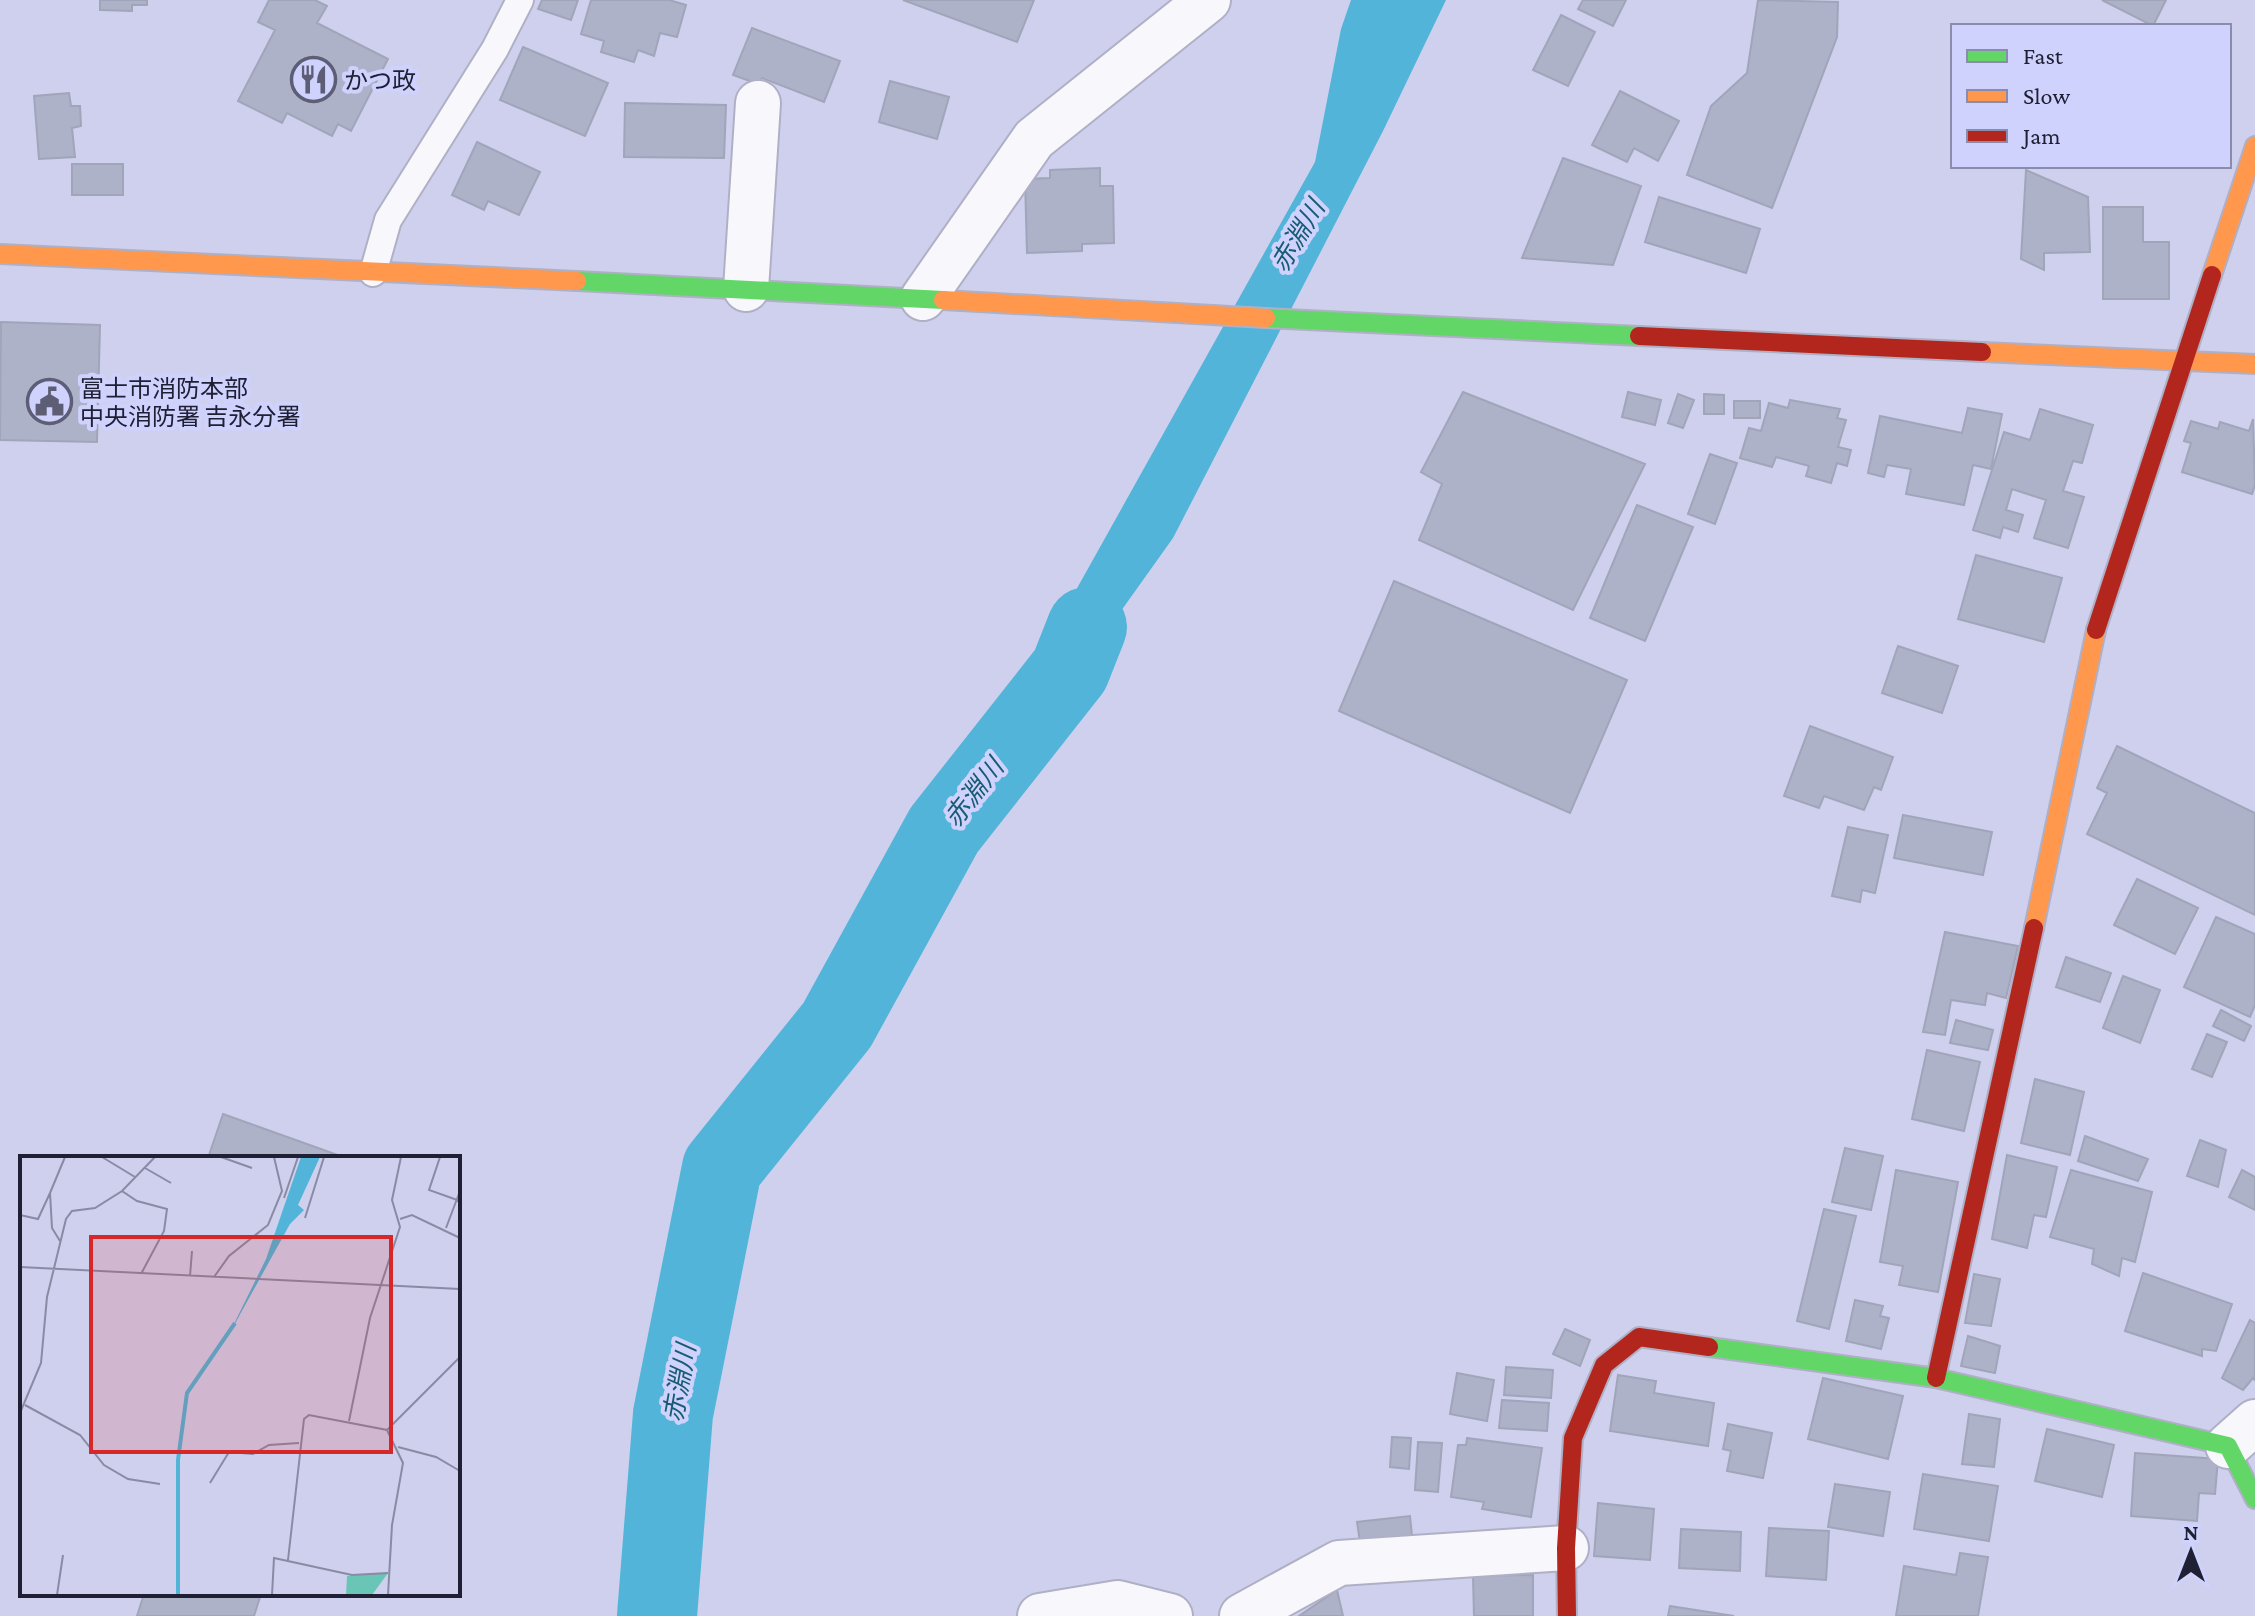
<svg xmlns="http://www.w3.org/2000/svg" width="2255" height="1616" viewBox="0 0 2255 1616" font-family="'Crimson Pro','Noto Sans JP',serif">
<rect width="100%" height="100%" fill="#cfd0ed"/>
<path fill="#52b4d9" d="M 1351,0 L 1446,0 L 1383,131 L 1173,538 L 1019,754 L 1066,608 L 1315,162 L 1341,29 Z"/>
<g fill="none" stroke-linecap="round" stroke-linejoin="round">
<path stroke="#52b4d9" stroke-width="80" d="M 657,1616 L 673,1414 L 722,1168 L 837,1025 L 944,830 L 1070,670 L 1087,627"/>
</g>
<path fill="#adb2c9" stroke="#a0a5ba" stroke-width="2" d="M 100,0 L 147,0 L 147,5 L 132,5 L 132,11 L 100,10 Z
M 269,0 L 315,0 L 327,6 L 317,23 L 388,59 L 351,131 L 338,124 L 332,136 L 287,113 L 282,123 L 238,101 L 275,30 L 258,22 Z
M 542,0 L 578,0 L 571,20 L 538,9 Z
M 591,0 L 669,0 L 686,5 L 677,37 L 660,33 L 654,56 L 638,50 L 634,62 L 601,52 L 604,41 L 581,34 Z
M 903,0 L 1034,0 L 1017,42 Z
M 1583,0 L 1626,0 L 1613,26 L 1578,9 Z
M 1758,0 L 1838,2 L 1837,37 L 1772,208 L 1687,175 L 1711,106 L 1747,73 Z
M 2102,0 L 2166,0 L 2153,26 Z
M 1561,15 L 1595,32 L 1568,86 L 1533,70 Z
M 752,28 L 840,61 L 824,102 L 762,78 L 758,84 L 733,75 Z
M 523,47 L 608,83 L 585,136 L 500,100 Z
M 890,81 L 949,97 L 937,139 L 879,122 Z
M 1620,91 L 1679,121 L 1658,161 L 1634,148 L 1627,162 L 1592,145 Z
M 69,93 L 71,106 L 80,106 L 81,126 L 72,128 L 75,157 L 39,159 L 34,96 Z
M 625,103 L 726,105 L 724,158 L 624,157 Z
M 477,142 L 540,172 L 519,215 L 488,201 L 484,210 L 452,195 Z
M 1563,158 L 1641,186 L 1613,265 L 1522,258 Z
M 72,164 L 123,164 L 123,195 L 72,195 Z
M 1100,168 L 1100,186 L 1113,186 L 1114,243 L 1082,244 L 1082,251 L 1027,253 L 1025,179 L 1050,178 L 1050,170 Z
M 2026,170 L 2088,197 L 2090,252 L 2044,253 L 2044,270 L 2021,259 Z
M 1659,197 L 1760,229 L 1746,273 L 1645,242 Z
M 2103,207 L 2143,207 L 2143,242 L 2169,242 L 2169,299 L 2103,299 Z
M 1,322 L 100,325 L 97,442 L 0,440 Z
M 1463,392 L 1645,464 L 1573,610 L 1419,540 L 1442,484 L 1421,472 Z
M 1628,392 L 1661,400 L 1655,425 L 1622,417 Z
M 1678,394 L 1694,400 L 1683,428 L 1668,423 Z
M 1704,394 L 1724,395 L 1724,414 L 1704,414 Z
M 1790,400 L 1840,409 L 1837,418 L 1846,420 L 1838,447 L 1851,450 L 1847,466 L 1837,463 L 1831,483 L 1806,476 L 1809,466 L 1776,457 L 1772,467 L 1740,458 L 1749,428 L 1761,431 L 1769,403 L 1788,408 Z
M 1734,401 L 1760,401 L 1760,418 L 1734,418 Z
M 1968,408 L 2002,414 L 1991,469 L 1973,465 L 1964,505 L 1906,494 L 1911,469 L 1887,465 L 1884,477 L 1868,473 L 1880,416 L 1962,433 Z
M 2040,409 L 2093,425 L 2082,463 L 2073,461 L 2063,491 L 2084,497 L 2068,548 L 2034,538 L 2046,500 L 2012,489 L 2006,510 L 2023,515 L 2018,532 L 2003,527 L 2000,538 L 1973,530 L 2004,432 L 2030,440 Z
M 2253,419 L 2255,485 L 2252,494 L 2182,472 L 2191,443 L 2184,441 L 2191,421 L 2218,429 L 2220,422 L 2249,431 Z
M 1710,454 L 1737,463 L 1715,524 L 1688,514 Z
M 1637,505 L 1693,527 L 1645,641 L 1590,618 Z
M 1976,555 L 2062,578 L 2044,642 L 1958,619 Z
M 1394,581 L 1627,680 L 1570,813 L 1339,711 Z
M 1898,646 L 1958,666 L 1942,713 L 1882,693 Z
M 1810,726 L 1893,757 L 1881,790 L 1874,787 L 1864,810 L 1824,796 L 1819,808 L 1784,796 Z
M 2117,746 L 2255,813 L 2255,915 L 2087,834 L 2107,793 L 2097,788 Z
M 1903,815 L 1992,832 L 1983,875 L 1894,858 Z
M 1848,827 L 1888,835 L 1875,893 L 1862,890 L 1860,902 L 1832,896 Z
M 2137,879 L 2198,908 L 2175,954 L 2114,925 Z
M 2216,917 L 2255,934 L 2255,1005 L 2250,1017 L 2184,987 Z
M 1945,932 L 2018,946 L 2006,998 L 1987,993 L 1985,1005 L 1951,1000 L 1945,1035 L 1923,1032 Z
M 2066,957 L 2111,973 L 2100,1002 L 2056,987 Z
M 2123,976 L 2160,990 L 2140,1043 L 2103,1028 Z
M 2221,1010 L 2251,1026 L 2244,1041 L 2213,1026 Z
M 1956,1020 L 1993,1030 L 1988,1050 L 1950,1043 Z
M 2207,1034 L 2227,1042 L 2212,1077 L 2192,1069 Z
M 1927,1050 L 1980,1062 L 1964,1131 L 1912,1119 Z
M 2035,1079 L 2084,1092 L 2070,1155 L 2021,1143 Z
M 223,1114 L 346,1158 L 208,1158 Z
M 2085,1136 L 2148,1159 L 2138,1181 L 2078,1161 Z
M 2200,1140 L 2226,1150 L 2218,1187 L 2187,1176 Z
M 1845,1148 L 1883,1156 L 1871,1210 L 1832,1202 Z
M 2007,1155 L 2057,1167 L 2046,1217 L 2034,1215 L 2027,1248 L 1992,1239 Z
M 1896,1170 L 1958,1182 L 1938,1292 L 1899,1285 L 1903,1266 L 1880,1262 Z
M 2071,1170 L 2152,1192 L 2135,1262 L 2122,1258 L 2119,1276 L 2092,1264 L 2094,1249 L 2050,1237 Z
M 2242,1170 L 2255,1177 L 2255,1210 L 2229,1197 Z
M 1824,1209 L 1856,1216 L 1829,1329 L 1797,1321 Z
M 2143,1273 L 2232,1304 L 2216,1351 L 2202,1349 L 2202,1356 L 2125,1331 Z
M 1974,1274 L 2000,1279 L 1991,1326 L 1965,1323 Z
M 1855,1300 L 1883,1306 L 1880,1316 L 1889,1318 L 1881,1349 L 1846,1341 Z
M 2250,1320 L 2255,1323 L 2255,1380 L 2253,1378 L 2243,1390 L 2222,1378 Z
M 1565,1329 L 1590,1340 L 1580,1366 L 1553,1354 Z
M 1968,1336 L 2000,1346 L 1995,1373 L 1961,1366 Z
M 1506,1367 L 1553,1370 L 1551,1398 L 1504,1395 Z
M 1457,1373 L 1494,1380 L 1487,1421 L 1450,1414 Z
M 1618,1375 L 1656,1381 L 1654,1393 L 1714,1403 L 1708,1446 L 1610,1431 Z
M 1823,1378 L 1903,1396 L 1888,1459 L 1808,1439 Z
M 1502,1400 L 1549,1403 L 1547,1431 L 1499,1428 Z
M 1969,1414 L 2000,1419 L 1994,1467 L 1962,1464 Z
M 1728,1424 L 1772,1433 L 1763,1478 L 1727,1471 L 1731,1451 L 1723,1449 Z
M 2047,1429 L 2114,1445 L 2102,1497 L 2035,1481 Z
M 1392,1437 L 1411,1438 L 1409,1469 L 1390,1467 Z
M 1467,1438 L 1542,1448 L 1531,1517 L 1482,1509 L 1484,1502 L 1451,1497 L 1458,1445 L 1466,1445 Z
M 1418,1442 L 1442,1443 L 1438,1492 L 1415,1490 Z
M 2135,1453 L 2218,1459 L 2215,1494 L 2199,1493 L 2197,1521 L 2131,1516 Z
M 1923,1474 L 1998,1486 L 1989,1541 L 1914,1529 Z
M 1835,1484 L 1890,1492 L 1883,1536 L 1828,1527 Z
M 1598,1503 L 1654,1509 L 1650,1560 L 1594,1556 Z
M 1410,1516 L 1412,1536 L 1360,1542 L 1357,1522 Z
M 1769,1528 L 1829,1531 L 1826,1580 L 1766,1576 Z
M 1681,1529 L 1741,1532 L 1740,1571 L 1679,1568 Z
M 1960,1553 L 1988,1557 L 1978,1616 L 1896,1616 L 1904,1566 L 1956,1575 Z
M 1533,1575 L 1533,1616 L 1474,1616 L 1473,1576 Z
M 1337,1590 L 1343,1616 L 1299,1616 Z
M 144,1594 L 261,1594 L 254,1616 L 137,1616 Z
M 1670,1606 L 1734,1616 L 1668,1616 Z"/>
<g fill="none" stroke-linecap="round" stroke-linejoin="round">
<defs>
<path id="lane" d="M 373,273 L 388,220 L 495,49 L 520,0"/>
<path id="street" d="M 746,289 L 758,103
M 923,298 L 1034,139 L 1208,0
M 2228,1446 L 2255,1422
M 1040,1616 L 1118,1603 L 1170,1616
M 1242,1616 L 1339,1563 L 1566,1548"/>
<path id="fast" d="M 577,281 L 943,300
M 1266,318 L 1639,336
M 1709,1347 L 1936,1378 L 2228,1446 L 2255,1499"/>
<path id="slow" d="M 0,254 L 577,281
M 2212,275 L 2255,146
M 943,300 L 1266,318
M 1982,352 L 2255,364
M 2034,928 L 2096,630"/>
<path id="jam" d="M 1639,336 L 1982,352
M 2096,630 L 2212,275
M 1936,1378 L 2034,928
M 1567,1616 L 1566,1548 L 1573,1438 L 1604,1365 L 1639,1337 L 1709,1347"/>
</defs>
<use href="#lane" stroke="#afb0c6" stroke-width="30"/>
<use href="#street" stroke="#afb0c6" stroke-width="48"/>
<use href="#fast" stroke="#afb0c6" stroke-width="22"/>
<use href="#slow" stroke="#afb0c6" stroke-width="22"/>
<use href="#jam" stroke="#afb0c6" stroke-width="22"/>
<use href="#lane" stroke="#f8f8fc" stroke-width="26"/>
<use href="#street" stroke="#f8f8fc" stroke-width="44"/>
<use href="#fast" stroke="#63d668" stroke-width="18"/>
<use href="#slow" stroke="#ff974d" stroke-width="18"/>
<use href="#jam" stroke="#b3261e" stroke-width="18"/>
</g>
<defs>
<symbol id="restaurant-ring" viewBox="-11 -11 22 22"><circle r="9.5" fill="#d0d2fe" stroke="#5d5e75" stroke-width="1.5"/><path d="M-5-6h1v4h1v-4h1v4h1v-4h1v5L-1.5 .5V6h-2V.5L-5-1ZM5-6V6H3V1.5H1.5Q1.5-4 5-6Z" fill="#5d5e75"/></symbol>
<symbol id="civic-ring" viewBox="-11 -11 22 22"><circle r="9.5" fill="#d0d2fe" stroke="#5d5e75" stroke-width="1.5"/><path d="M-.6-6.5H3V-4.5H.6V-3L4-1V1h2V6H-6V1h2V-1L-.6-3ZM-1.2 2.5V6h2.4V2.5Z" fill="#5d5e75"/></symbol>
</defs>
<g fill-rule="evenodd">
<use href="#restaurant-ring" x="288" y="54" width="51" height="51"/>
<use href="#civic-ring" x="24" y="376" width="51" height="51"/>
</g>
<g text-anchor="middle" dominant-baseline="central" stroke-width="8" stroke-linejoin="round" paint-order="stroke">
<g font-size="24" fill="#202034" stroke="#d0d2fe" text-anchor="start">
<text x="344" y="80">かつ政</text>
<text x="80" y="388">富士市消防本部<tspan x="80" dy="28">中央消防署 吉永分署</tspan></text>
</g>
<g font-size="26" font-style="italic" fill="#185c71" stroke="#d0d2fe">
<text transform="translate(1298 236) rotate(-59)">赤淵川</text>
<text transform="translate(974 793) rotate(-52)">赤淵川</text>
<text transform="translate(680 1383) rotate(-80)">赤淵川</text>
</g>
</g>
<g transform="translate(20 1156)">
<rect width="440" height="440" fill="#cfd0ed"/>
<path d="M 368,417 L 352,439 L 326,439 L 327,420 Z" fill="#69c5b5"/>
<path d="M 281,1 L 300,1 L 278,49 L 284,54 L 270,68 L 207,182 L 246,103 Z" fill="#52b4d9"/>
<path fill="none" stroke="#52b4d9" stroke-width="4" d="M 158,439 L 158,304 L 167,237 L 215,167"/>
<path fill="none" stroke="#898aa3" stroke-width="2" d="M 82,1 L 115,21M 201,1 L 232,12M 420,1 L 409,34 L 440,45M 125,12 L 151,27M 102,35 L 117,45 L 147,53 L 144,75 L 121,118M 264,42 L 278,1M 0,59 L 18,63 L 30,37M 285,62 L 304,1M 380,63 L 392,59 L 440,82M 426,72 L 440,35M 40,85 L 32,72 L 30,37 L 45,1M 0,111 L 440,133M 170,120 L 172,95M 194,121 L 209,100 L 248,69 L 262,35 L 254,1M 5,249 L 60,279 L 84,309 L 108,323 L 140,328M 0,257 L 21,207 L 27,141 L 46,63 L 52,55 L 75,52 L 102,35 L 135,1M 329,265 L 350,162 L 380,71 L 372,44 L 381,1M 367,274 L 440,201M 378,291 L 416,301 L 440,315M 190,327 L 209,296 L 233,298 L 249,289 L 279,287M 268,404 L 284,263 L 289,259 L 367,274 L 383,307 L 372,369 L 368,439M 37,439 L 43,399M 252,439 L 254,402 L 332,419 L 368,417"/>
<path fill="#d62828" fill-opacity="0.15" stroke="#d62828" stroke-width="4" d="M 71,81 L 371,81 L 371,296 L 71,296 Z"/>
<rect width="440" height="440" fill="none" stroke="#202034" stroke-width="4"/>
</g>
<rect x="1951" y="24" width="280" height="144" fill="#d0d2fe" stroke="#8a8bad" stroke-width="2"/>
<rect x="1967" y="50" width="40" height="12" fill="#63d668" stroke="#8a8bad" stroke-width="2"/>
<text x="2023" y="64" font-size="24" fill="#202034">Fast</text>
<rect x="1967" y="90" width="40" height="12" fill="#ff974d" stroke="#8a8bad" stroke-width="2"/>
<text x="2023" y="104" font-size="24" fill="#202034">Slow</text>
<rect x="1967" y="130" width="40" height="12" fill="#b3261e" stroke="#8a8bad" stroke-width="2"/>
<text x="2023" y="144" font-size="24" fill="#202034">Jam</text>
<g transform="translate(2191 1552)" stroke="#d0d2fe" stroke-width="6" paint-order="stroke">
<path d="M0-6L14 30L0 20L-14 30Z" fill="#202034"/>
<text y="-12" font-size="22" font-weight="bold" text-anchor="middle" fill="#202034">N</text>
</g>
</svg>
